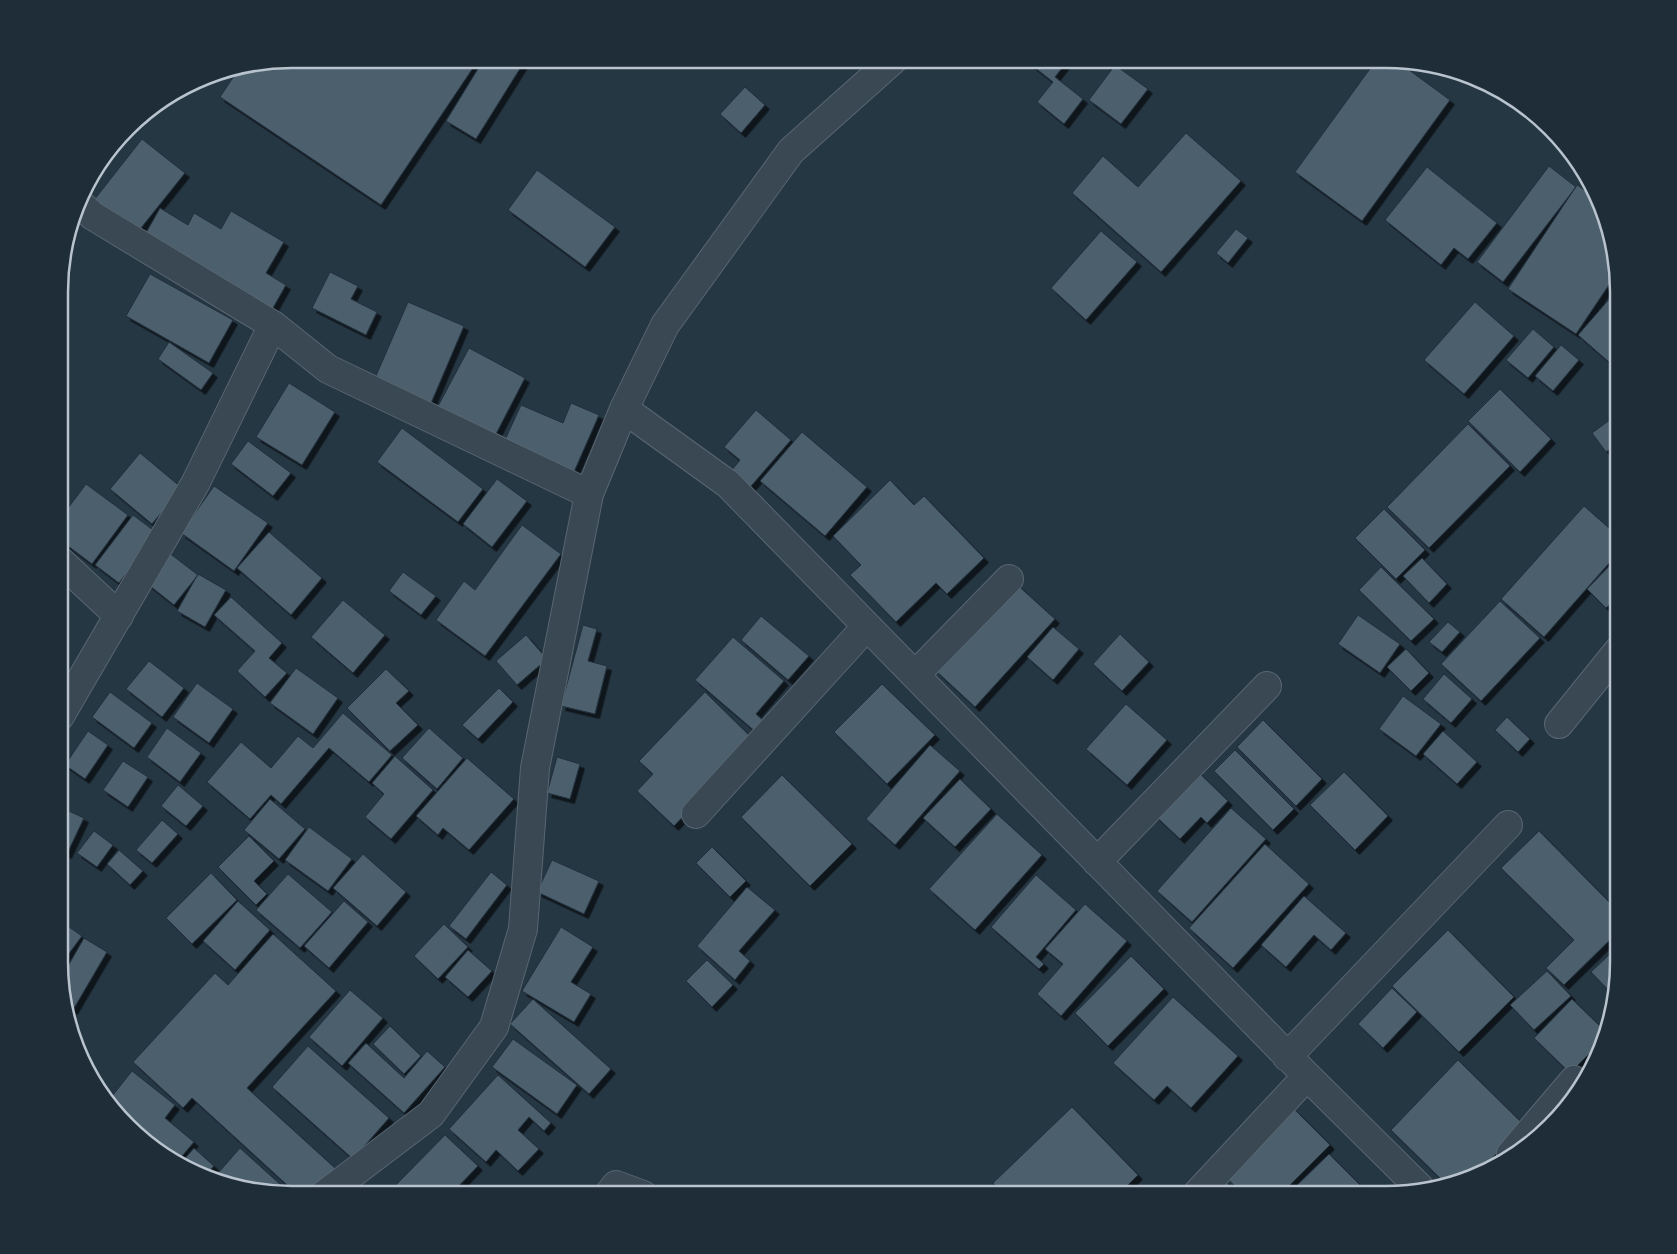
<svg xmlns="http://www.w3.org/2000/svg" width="1677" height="1254" viewBox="0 0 1677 1254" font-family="Lato,sans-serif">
<defs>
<filter id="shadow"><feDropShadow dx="4.5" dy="4.5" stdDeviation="0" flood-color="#0009"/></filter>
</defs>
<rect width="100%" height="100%" fill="#263744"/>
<path fill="#4c5f6c" stroke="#212f3b" filter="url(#shadow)" d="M 291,59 L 479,59 L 381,205 L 220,97 L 240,67 Z
M 484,59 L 526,59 L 476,139 L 446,121 Z
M 1024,59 L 1069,59 L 1055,77 L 1083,99 L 1064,124 L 1037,102 L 1053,82 Z
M 1098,59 L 1113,59 L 1108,66 Z
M 1377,59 L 1394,59 L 1450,100 L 1362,221 L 1295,172 Z
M 1115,65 L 1148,89 L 1121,124 L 1089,100 Z
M 745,87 L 765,105 L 741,133 L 720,114 Z
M 1186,133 L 1241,181 L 1161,272 L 1072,193 L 1103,156 L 1138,187 Z
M 142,139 L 185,173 L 137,233 L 94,200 Z
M 1549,166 L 1576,187 L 1503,282 L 1477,262 Z
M 1427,167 L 1497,223 L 1468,259 L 1454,248 L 1441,265 L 1385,220 Z
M 537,170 L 615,227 L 585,267 L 508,210 Z
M 1577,185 L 1597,198 L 1615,276 L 1576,334 L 1508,289 Z
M 160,208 L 188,225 L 194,213 L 221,229 L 231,211 L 284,242 L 266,273 L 286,285 L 269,315 L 142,240 Z
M 1236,229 L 1248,238 L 1228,263 L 1216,253 Z
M 1101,231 L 1137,262 L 1086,320 L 1051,288 Z
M 330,272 L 358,286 L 351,299 L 377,312 L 366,335 L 312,308 Z
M 150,274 L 233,320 L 209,363 L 126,316 Z
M 1618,289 L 1618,370 L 1578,335 Z
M 408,302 L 464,326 L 429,408 L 372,385 Z
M 1475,302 L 1514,336 L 1464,394 L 1424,360 Z
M 1533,329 L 1554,347 L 1528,378 L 1506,360 Z
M 169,342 L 213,373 L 201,390 L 158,359 Z
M 1561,345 L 1579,360 L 1553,391 L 1535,376 Z
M 469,348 L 525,378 L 494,438 L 437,408 Z
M 289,383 L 335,412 L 302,465 L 256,437 Z
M 1500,389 L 1551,439 L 1520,472 L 1468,421 Z
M 571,403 L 599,415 L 574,472 L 504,442 L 521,405 L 563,423 Z
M 756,410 L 791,440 L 746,492 L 727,476 L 740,460 L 724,447 Z
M 1618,414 L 1618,443 L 1606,452 L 1592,433 Z
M 1468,424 L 1510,466 L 1429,548 L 1387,507 Z
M 402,428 L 483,489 L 458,522 L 377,462 Z
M 802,432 L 867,487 L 825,536 L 760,481 Z
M 248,441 L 291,473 L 273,496 L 231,464 Z
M 140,453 L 182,488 L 152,524 L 110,489 Z
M 497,479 L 527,501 L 492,547 L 463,524 Z
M 890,480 L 914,505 L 924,496 L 984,558 L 947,594 L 936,583 L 896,622 L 850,575 L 861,565 L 833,536 Z
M 86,484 L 128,515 L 92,564 L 60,540 L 60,519 Z
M 214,486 L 268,523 L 234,571 L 181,533 Z
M 1584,506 L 1618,536 L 1618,553 L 1544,637 L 1501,599 Z
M 1384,509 L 1425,550 L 1396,579 L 1355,538 Z
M 133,515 L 157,533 L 119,583 L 95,565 Z
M 522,525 L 561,554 L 485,656 L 436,620 L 464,581 L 475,590 Z
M 269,532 L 322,578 L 291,615 L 237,568 Z
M 168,552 L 198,575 L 174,605 L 145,582 Z
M 1618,557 L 1618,597 L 1606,608 L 1587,589 Z
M 1422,558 L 1447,584 L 1429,603 L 1403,576 Z
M 1381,567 L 1434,619 L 1411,641 L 1359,590 Z
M 403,572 L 436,596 L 421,615 L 389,591 Z
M 198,574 L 226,590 L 205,627 L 177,611 Z
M 1014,582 L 1055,619 L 975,707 L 935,670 Z
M 231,597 L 282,643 L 269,658 L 287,673 L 265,697 L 237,671 L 255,651 L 214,615 Z
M 343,600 L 385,635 L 353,673 L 311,637 Z
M 1500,601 L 1540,638 L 1481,701 L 1441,664 Z
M 1358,615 L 1400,644 L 1380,673 L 1338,644 Z
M 761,616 L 809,656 L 788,680 L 741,640 Z
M 1448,622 L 1460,632 L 1442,652 L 1429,642 Z
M 583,625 L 597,629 L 588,661 L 607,666 L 595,714 L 561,706 Z
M 1053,627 L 1079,649 L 1053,680 L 1027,657 Z
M 1120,634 L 1149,662 L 1122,691 L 1093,664 Z
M 526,635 L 547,659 L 517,685 L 496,661 Z
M 733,637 L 784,681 L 756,714 L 766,723 L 757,733 L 695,680 Z
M 1406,649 L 1429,673 L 1411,691 L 1387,667 Z
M 149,661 L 184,688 L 162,717 L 126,689 Z
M 296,668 L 338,698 L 313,734 L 270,703 Z
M 386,669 L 409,691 L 396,703 L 418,725 L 390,751 L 347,708 Z
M 1444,674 L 1472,699 L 1451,723 L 1423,699 Z
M 197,683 L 233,709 L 209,743 L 173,717 Z
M 882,684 L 935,735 L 887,784 L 834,732 Z
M 499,688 L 513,702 L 478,739 L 462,725 Z
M 110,692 L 152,723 L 134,748 L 92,717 Z
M 705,692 L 755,741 L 674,826 L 637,791 L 653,774 L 639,761 Z
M 1403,696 L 1441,724 L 1416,756 L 1379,729 Z
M 1126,704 L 1167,740 L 1127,785 L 1086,749 Z
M 343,713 L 392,755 L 369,782 L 329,748 L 281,804 L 271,795 L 250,819 L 207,782 L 241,742 L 271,768 L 298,736 L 313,748 Z
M 1507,717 L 1530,739 L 1518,752 L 1495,730 Z
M 1263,720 L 1322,779 L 1296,806 L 1237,747 Z
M 167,728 L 201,753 L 180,782 L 147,757 Z
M 429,728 L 463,758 L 437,789 L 402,758 Z
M 88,731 L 108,745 L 85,779 L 65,765 Z
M 1443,731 L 1477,762 L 1457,784 L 1423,754 Z
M 930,745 L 960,771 L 895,845 L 866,819 Z
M 1235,750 L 1294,809 L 1273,830 L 1214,771 Z
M 395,756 L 433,790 L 391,839 L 365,817 L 384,794 L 372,783 Z
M 557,757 L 580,764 L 570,799 L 547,793 Z
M 467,758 L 514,799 L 469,850 L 443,828 L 438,835 L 416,816 Z
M 123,761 L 148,777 L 128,807 L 103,790 Z
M 1192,766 L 1228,801 L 1207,823 L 1201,817 L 1180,839 L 1149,810 Z
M 1344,772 L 1388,816 L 1355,850 L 1310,805 Z
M 782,775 L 852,844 L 810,886 L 741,817 Z
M 960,779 L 991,809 L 955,847 L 923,818 Z
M 178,785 L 203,806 L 186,826 L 161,806 Z
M 270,799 L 305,829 L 279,859 L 244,830 Z
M 62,808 L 84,818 L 67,854 L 60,851 L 60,813 Z
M 1231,808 L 1266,839 L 1192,922 L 1157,891 Z
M 997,814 L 1042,855 L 975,930 L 929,889 Z
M 162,820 L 178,834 L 152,863 L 136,850 Z
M 309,827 L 352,859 L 328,891 L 285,860 Z
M 94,831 L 113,845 L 97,867 L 77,853 Z
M 1539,831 L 1618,911 L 1618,932 L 1564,985 L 1546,968 L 1574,940 L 1501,868 Z
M 249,836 L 274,861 L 254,881 L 267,894 L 256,905 L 218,867 Z
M 1265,844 L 1309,884 L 1233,968 L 1189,928 Z
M 712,847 L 746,881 L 730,897 L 696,863 Z
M 119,850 L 143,871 L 130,885 L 107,864 Z
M 363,854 L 406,892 L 377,926 L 333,888 Z
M 552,860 L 599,881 L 584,914 L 537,892 Z
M 491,872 L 507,885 L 466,939 L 449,926 Z
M 211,873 L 237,900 L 192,944 L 166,918 Z
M 288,874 L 332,912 L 300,948 L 256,910 Z
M 1036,875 L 1076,910 L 1036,957 L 1044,964 L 1039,969 L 991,927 Z
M 747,887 L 775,910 L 739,951 L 750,961 L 735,980 L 697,946 Z
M 1304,896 L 1346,933 L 1331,950 L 1314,935 L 1286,967 L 1261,945 Z
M 238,901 L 270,930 L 235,970 L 203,941 Z
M 344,901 L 368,922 L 329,968 L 304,946 Z
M 1085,904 L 1127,941 L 1061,1016 L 1037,994 L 1063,964 L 1045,949 Z
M 59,920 L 82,936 L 59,967 Z
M 444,924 L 468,947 L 438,979 L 414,956 Z
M 561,927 L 593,947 L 571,982 L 591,994 L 574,1022 L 522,991 Z
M 1448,930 L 1514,997 L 1459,1052 L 1392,986 Z
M 273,934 L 336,991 L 247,1088 L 335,1168 L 311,1195 L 298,1195 L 192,1098 L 183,1108 L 133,1062 L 215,973 L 228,985 Z
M 84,938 L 107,952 L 73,1010 L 67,1007 L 60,980 Z
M 468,950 L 492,971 L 468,997 L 445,977 Z
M 1612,952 L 1618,959 L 1618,978 L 1614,996 L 1591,972 Z
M 1131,956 L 1164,989 L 1108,1046 L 1075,1013 Z
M 707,960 L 733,985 L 712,1007 L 686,981 Z
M 1547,971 L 1571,996 L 1534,1030 L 1510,1005 Z
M 1392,988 L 1417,1012 L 1383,1048 L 1358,1024 Z
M 350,990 L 383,1018 L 342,1066 L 309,1037 Z
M 1173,997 L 1238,1056 L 1191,1108 L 1167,1086 L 1154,1100 L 1113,1063 Z
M 533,999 L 611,1069 L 589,1094 L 510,1024 Z
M 1572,999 L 1605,1031 L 1604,1039 L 1570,1073 L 1534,1038 Z
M 390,1026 L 421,1056 L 404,1074 L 373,1044 Z
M 513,1039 L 577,1085 L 557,1114 L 492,1067 Z
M 366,1043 L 404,1078 L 427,1051 L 445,1067 L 404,1113 L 348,1063 Z
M 308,1046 L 389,1118 L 353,1159 L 272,1087 Z
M 1458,1060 L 1524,1125 L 1477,1174 L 1444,1182 L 1391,1130 Z
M 132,1071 L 175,1105 L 165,1118 L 194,1142 L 177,1162 L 138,1138 L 109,1100 Z
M 498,1075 L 551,1123 L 544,1131 L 529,1117 L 518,1130 L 539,1149 L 518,1171 L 496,1150 L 486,1162 L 449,1129 Z
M 1072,1107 L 1138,1175 L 1118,1195 L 1005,1195 L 993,1183 Z
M 1295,1110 L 1330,1145 L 1280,1195 L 1243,1195 L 1227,1178 Z
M 445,1135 L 478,1166 L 452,1193 L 453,1195 L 390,1195 L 388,1193 Z
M 194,1148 L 214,1166 L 203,1178 L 180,1164 Z
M 240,1148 L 292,1195 L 276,1195 L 212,1180 Z
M 1329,1154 L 1369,1194 L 1368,1195 L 1287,1195 Z
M 1223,1179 L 1239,1195 L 1207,1195 Z
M 499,1186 L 510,1195 L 491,1195 Z"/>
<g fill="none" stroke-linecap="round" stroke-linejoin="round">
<defs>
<path id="minor" d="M 80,204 L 93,216 L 273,325 L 328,369 L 589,494
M 624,409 L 728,484 L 1307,1076 L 1196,1195
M 60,561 L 119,616
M 915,675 L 1009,579
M 60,716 L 195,484 L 273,325
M 1559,724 L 1618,651
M 696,814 L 867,626
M 1097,862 L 1267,686
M 1287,1057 L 1508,825
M 1307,1076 L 1419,1187
M 1511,1154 L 1574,1080
M 324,1195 L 431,1114 L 494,1027 L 523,929 L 535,768 L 589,494 L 624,409 L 665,325 L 791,151 L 894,59
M 608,1195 L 616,1185 L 643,1195"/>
</defs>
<use href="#minor" stroke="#596671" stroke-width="30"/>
<use href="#minor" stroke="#3a4854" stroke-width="28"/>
</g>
<path d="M0 0H1677V1254H0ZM292 68H1386A224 224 0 0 1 1610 292V962A224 224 0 0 1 1386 1186H292A224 224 0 0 1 68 962V292A224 224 0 0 1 292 68Z" fill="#1f2d39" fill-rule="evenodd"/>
<path fill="none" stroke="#b8c3cd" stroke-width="2.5" d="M292 68H1386A224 224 0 0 1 1610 292V962A224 224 0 0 1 1386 1186H292A224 224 0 0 1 68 962V292A224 224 0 0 1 292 68Z"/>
</svg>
